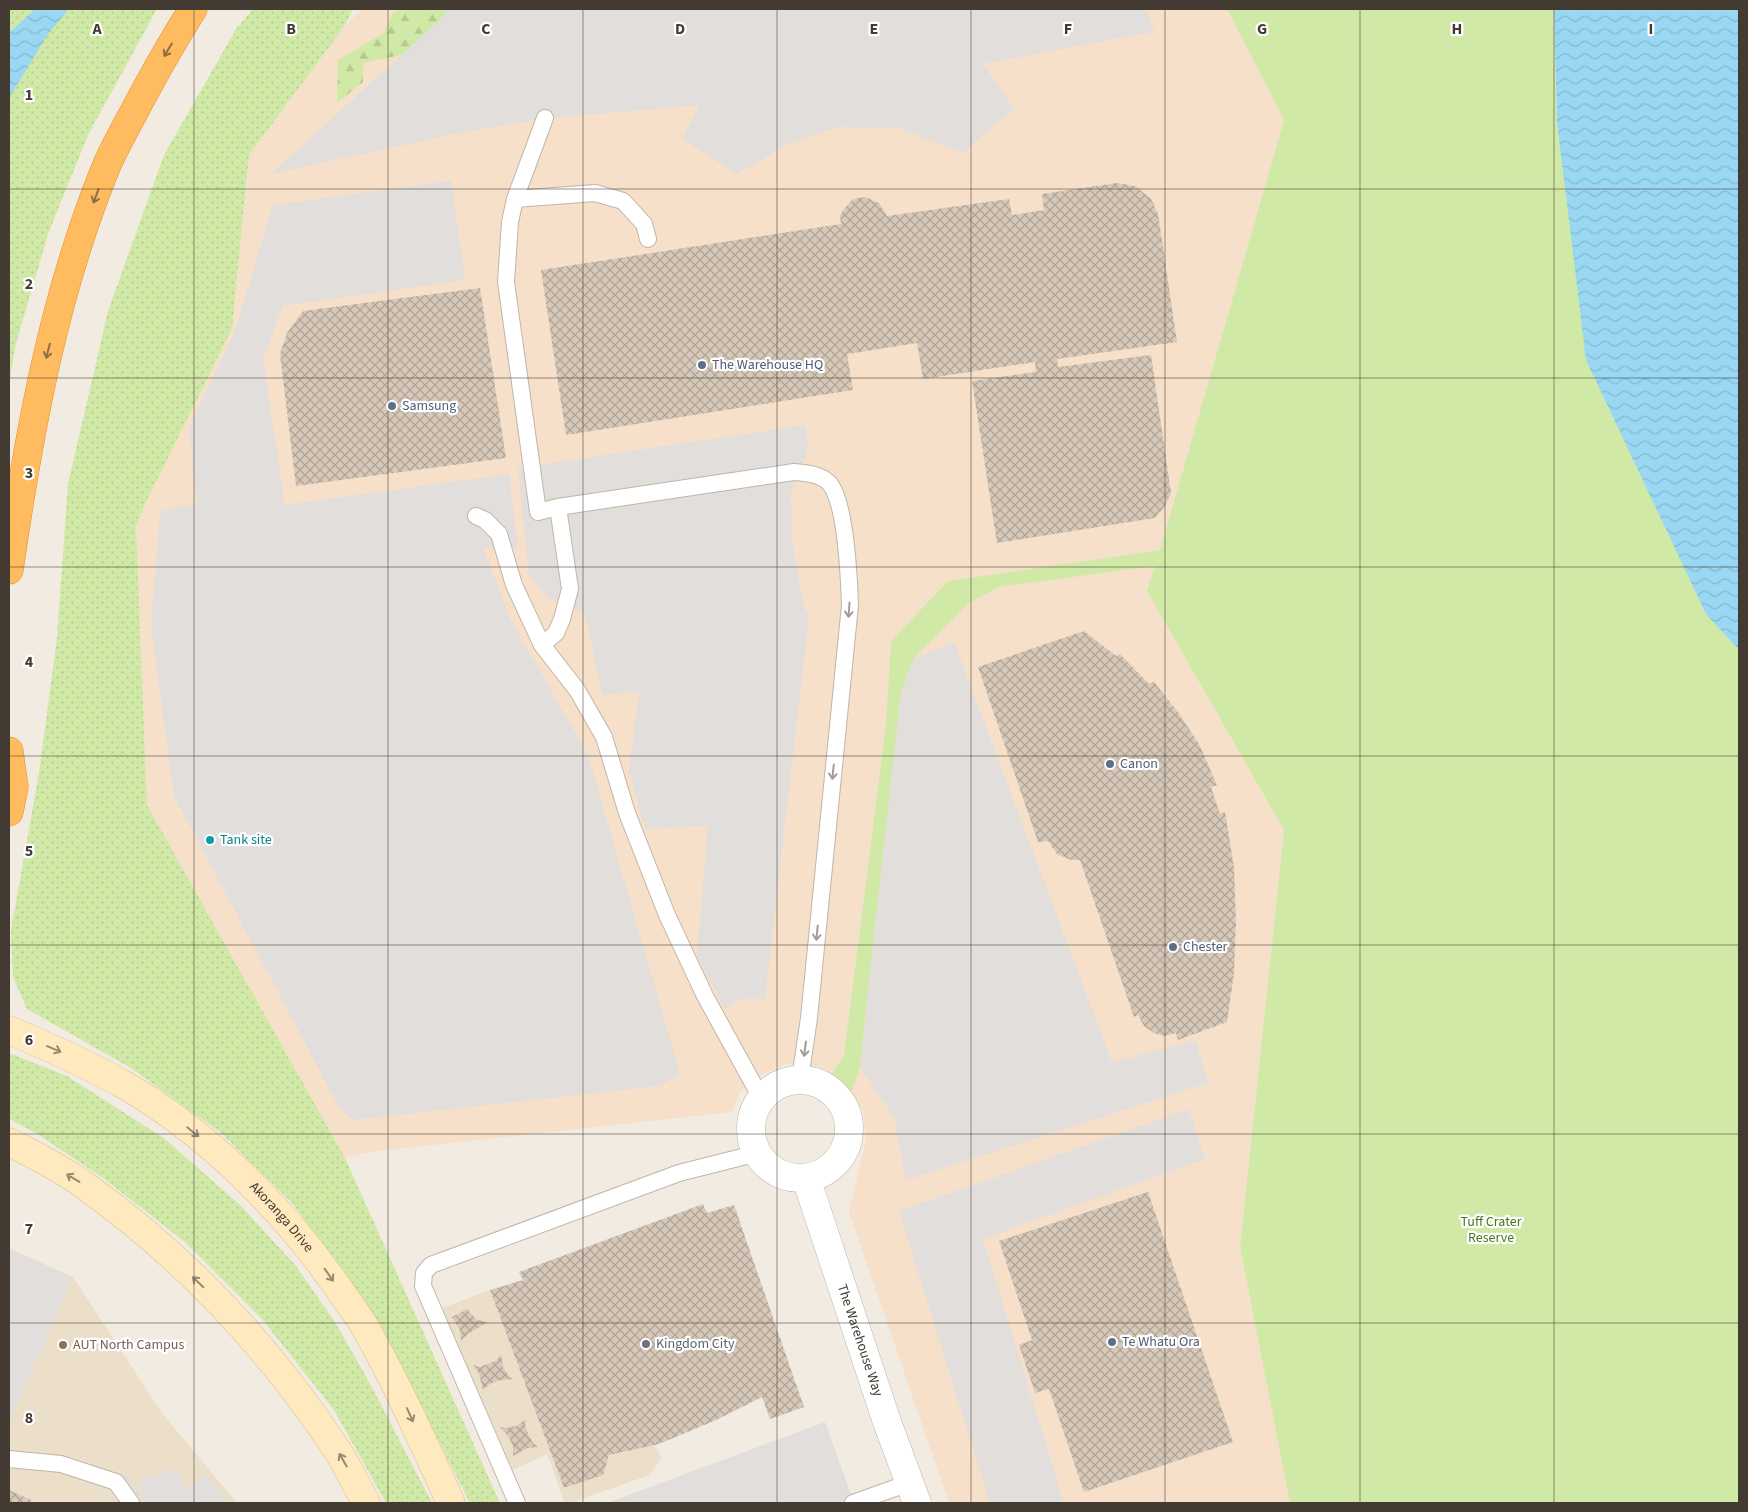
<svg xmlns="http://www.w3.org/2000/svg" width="1748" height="1512" viewBox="0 0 1748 1512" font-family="'Source Sans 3',sans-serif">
<defs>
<pattern id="grass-dots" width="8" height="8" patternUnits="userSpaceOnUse" patternTransform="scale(1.25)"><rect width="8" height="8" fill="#d1e9a7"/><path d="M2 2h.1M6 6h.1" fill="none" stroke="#b5c990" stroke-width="1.8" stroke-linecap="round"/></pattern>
<pattern id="forest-firs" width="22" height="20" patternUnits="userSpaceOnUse" patternTransform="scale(1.25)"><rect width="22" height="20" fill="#d1e9a7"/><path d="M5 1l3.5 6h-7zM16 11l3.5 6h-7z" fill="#b5c990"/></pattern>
<pattern id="water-waves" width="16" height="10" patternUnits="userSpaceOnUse" patternTransform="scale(1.25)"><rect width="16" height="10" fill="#99d7f3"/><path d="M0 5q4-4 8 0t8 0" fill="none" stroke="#85b9d1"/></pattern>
<pattern id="building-cross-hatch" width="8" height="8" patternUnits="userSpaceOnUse" patternTransform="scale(1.25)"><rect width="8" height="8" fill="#d7c9b9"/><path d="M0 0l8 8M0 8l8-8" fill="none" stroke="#b0a497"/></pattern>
</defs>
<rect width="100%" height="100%" fill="#f2ebe1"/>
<path fill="#f6e0ca" d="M 362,9 L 1227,9 L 1284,120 L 1160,550 L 948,581 L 891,641 L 886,723 L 844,1055 L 830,1076 L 819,1067 L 786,1064 L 758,1076 L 740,1092 L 732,1112 L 370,1152 L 345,1158 L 147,805 L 136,526 L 146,502 L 232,329 L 249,155 L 344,27 Z
M 1155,566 L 1147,591 L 1284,830 L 1240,1247 L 1290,1503 L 949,1503 L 849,1212 L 866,1140 L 863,1112 L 852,1091 L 860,1067 L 914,658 L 969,603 L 999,587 Z"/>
<path fill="#ecdfca" d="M 9,1248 L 73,1277 L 162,1413 L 237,1503 L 9,1503 Z
M 490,1290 L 564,1488 L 603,1475 L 609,1455 L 653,1445 L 658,1450 L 661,1458 L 650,1475 L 570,1503 L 565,1503 L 547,1454 L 513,1470 L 442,1308 Z"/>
<path fill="url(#grass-dots)" d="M 9,9 L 157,9 L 88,135 L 48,234 L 15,347 L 9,385 Z
M 253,9 L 353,9 L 344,27 L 249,155 L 232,329 L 146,502 L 136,526 L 147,805 L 345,1158 L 500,1503 L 470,1503 L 424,1412 L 361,1295 L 291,1202 L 221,1133 L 131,1068 L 27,1009 L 13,977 L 11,930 L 39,773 L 57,638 L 68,484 L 108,311 L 164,155 L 236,29 Z
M 9,1053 L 67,1076 L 165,1139 L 240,1205 L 296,1266 L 335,1322 L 373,1389 L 432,1503 L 386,1503 L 334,1410 L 262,1319 L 185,1242 L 103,1178 L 36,1133 L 9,1119 Z"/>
<path fill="url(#forest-firs)" d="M 398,9 L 465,9 L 457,43 L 363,63 L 363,82 L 337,103 L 338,60 L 384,33 L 392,14 Z"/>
<path fill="#d1e9a7" d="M 1227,9 L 1554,9 L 1557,122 L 1706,614 L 1739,650 L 1739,1503 L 1290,1503 L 1240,1247 L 1284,830 L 1147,591 L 1155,566 L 999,587 L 969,603 L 914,658 L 901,693 L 860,1067 L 852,1091 L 830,1076 L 844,1055 L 886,723 L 891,641 L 948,581 L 1160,550 L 1284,120 Z"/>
<path fill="#e2dedb" d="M 449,9 L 1145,9 L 1155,33 L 1146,33 L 983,64 L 1014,108 L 963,153 L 899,128 L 837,127 L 788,144 L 737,174 L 682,139 L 700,105 L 539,119 L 449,135 L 271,174 L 441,19 Z
M 451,181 L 465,280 L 283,306 L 263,359 L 285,505 L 509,474 L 518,548 L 483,547 L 510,619 L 588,755 L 680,1074 L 659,1086 L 353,1120 L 340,1109 L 174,796 L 151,626 L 160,512 L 196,503 L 189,428 L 235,331 L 273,205 Z
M 805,425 L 808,449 L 791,493 L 792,541 L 804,607 L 809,616 L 765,999 L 741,999 L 725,1009 L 697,957 L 708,826 L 645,829 L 629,770 L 639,692 L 602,694 L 585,613 L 547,597 L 529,575 L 518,468 Z
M 954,642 L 1112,1062 L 1196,1041 L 1208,1083 L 906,1180 L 894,1117 L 860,1067 L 901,693 L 914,658 Z
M 1189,1109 L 1205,1159 L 983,1239 L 1064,1503 L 990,1503 L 899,1211 Z
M 9,1250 L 73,1277 L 9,1423 Z
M 825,1422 L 854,1503 L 607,1503 Z
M 177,1468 L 185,1491 L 206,1474 L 229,1503 L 148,1503 L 140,1480 Z
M 125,1473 L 139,1490 L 147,1503 L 119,1503 L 109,1490 Z"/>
<path fill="url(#water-waves)" d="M 35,9 L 69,9 L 48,34 L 9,98 L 9,33 Z
M 1554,9 L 1739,9 L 1739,650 L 1706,614 L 1586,360 L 1557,122 Z"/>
<path fill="url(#building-cross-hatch)" d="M 1117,183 L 1135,186 L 1151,199 L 1158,214 L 1177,342 L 1057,359 L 1058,367 L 1151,355 L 1171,493 L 1165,506 L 1155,518 L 997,543 L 972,381 L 1036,372 L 1035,362 L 923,379 L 917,343 L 847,354 L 853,390 L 566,435 L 541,270 L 841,224 L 840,216 L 843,210 L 852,200 L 858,198 L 865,197 L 879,203 L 887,216 L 1009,199 L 1012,215 L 1044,210 L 1042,194 Z
M 480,288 L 506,458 L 296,486 L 280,354 L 287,333 L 303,311 Z
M 1084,631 L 1116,656 L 1120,654 L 1149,684 L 1154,682 L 1177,711 L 1199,744 L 1217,785 L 1211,787 L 1220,814 L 1225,812 L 1234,867 L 1236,922 L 1234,973 L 1227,1022 L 1178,1040 L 1176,1033 L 1164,1036 L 1154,1033 L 1144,1026 L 1138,1015 L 1134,1017 L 1080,860 L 1071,860 L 1057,854 L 1048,841 L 1038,842 L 978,667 Z
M 1148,1192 L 1233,1442 L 1084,1492 L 1049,1389 L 1035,1393 L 1019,1345 L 1032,1340 L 999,1241 Z
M 703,1204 L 707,1213 L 734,1205 L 804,1407 L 770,1419 L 762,1397 L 716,1420 L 659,1444 L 609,1455 L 603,1475 L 564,1488 L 490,1290 L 523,1280 L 519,1272 Z
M 467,1309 L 477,1320 L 488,1322 L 468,1334 L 461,1341 L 460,1330 L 452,1317 Z
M 501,1354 L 503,1367 L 508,1375 L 513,1379 L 500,1380 L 490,1384 L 483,1390 L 479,1374 L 473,1365 L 479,1367 L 488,1364 L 497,1360 Z
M 526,1419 L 525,1425 L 528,1434 L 533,1443 L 538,1447 L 528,1448 L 513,1456 L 513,1447 L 509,1437 L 500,1427 L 507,1428 L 516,1426 Z
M 9,1490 L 31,1500 L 30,1503 L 9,1503 Z"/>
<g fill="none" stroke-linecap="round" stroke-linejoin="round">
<defs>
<path id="service" d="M 545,118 L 515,199 L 510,222 L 506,282 L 538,512 L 558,507 L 794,472 C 805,473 822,474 830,484 C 846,504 849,577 850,605 L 809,1018 L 800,1079
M 515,199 L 595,193 L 623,201 L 644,224 L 648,239
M 476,516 L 485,520 L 499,534 L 514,585 L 542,645 L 577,690 L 604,737 L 627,813 L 667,915 L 705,996 L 761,1098
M 542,645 L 556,633 L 562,619 L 570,589 L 558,507
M 9,1459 L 61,1464 L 116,1482 L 131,1503
M 517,1503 L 423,1286 L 424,1273 L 431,1265 L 679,1173 L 758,1153
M 853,1503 L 909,1483"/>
<g id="minor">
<circle cx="800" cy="1129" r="49"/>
<path id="s1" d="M 806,1178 L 887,1422 L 917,1503"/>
</g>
<g id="secondary">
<path id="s2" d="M 9,1030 C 49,1047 90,1065 128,1087 C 212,1137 284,1210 339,1289 C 348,1302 357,1314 365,1327 C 397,1384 424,1444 451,1503"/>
<path d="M 9,1142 C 34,1155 61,1168 84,1185 C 183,1256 268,1346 335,1447 C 347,1464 356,1485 366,1503"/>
</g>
<path id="motorway" d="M 9,570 C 29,433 53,297 106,167 C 114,148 125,129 135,110 C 153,76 172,42 193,9
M 9,751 L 14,787 L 9,812"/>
</defs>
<use href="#service" stroke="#c0b5a7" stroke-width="18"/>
<use href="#minor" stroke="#c0b5a7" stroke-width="29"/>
<use href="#secondary" stroke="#d8bf90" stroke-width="29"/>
<use href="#motorway" stroke="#e58f28" stroke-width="29"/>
<use href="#service" stroke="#fff" stroke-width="16"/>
<use href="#minor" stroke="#fff" stroke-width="28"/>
<use href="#secondary" stroke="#ffe9be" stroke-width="28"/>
<use href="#motorway" stroke="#ffbb5f" stroke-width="28"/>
</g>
<defs><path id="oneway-shaft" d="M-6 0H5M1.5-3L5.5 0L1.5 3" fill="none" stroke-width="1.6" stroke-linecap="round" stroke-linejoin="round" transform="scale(1.25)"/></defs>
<g stroke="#8e6e44">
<use href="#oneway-shaft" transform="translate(168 50) rotate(121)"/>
<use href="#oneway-shaft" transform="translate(96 196) rotate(110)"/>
<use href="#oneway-shaft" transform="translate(48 351) rotate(104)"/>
</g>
<g stroke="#a19d98">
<use href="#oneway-shaft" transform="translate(849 610) rotate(94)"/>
<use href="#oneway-shaft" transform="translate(833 772) rotate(96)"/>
<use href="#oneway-shaft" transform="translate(817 933) rotate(96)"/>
<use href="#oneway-shaft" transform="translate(805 1049) rotate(97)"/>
</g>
<g stroke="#988971">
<use href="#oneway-shaft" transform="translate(54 1049) rotate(23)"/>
<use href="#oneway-shaft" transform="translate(193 1132) rotate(39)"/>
<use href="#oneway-shaft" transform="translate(73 1178) rotate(-149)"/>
<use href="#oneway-shaft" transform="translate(329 1275) rotate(55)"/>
<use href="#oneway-shaft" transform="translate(198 1282) rotate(-136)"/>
<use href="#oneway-shaft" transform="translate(410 1415) rotate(66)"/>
<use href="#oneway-shaft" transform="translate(343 1460) rotate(-119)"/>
</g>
<path fill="none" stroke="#433b32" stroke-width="1" stroke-opacity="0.55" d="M 194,9 L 194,1503M 388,9 L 388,1503M 583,9 L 583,1503M 777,9 L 777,1503M 971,9 L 971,1503M 1165,9 L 1165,1503M 1360,9 L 1360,1503M 1554,9 L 1554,1503M 9,189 L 1739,189M 9,378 L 1739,378M 9,567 L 1739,567M 9,756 L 1739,756M 9,945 L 1739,945M 9,1134 L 1739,1134M 9,1323 L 1739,1323"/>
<g fill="#5c6f8a" stroke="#fff" stroke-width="2">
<circle cx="702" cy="365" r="5"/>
<circle cx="392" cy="406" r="5"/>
<circle cx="1110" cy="764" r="5"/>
<circle cx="1173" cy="947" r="5"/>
<circle cx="1112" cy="1342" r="5"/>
</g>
<circle fill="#0f9aa8" stroke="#fff" stroke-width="2" cx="210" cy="840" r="5"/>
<circle fill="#6b7280" stroke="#fff" stroke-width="2" cx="646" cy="1344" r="5"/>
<circle fill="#8d6e63" stroke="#fff" stroke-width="2" cx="63" cy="1345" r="5"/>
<g text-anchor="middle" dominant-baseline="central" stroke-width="4.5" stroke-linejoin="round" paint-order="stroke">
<g font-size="14" fill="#4e5e75" stroke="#fff" text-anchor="start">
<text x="712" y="365">The Warehouse HQ</text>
<text x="402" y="406">Samsung</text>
<text x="1120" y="764">Canon</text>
<text x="1183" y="947">Chester</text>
<text x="1122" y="1342">Te Whatu Ora</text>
</g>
<g font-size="14" fill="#0d838f" stroke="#fff" text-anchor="start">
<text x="220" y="840">Tank site</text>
</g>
<g font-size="14" fill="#433b32" stroke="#fff">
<text stroke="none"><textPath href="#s2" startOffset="334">Akoranga Drive</textPath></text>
<text stroke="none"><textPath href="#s1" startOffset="171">The Warehouse Way</textPath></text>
</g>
<g font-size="14" fill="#4a7723" stroke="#fff">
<text x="1491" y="1222">Tuff Crater<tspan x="1491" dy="16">Reserve</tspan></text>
</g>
<g font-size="14" fill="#5b616d" stroke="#fff" text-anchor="start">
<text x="656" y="1344">Kingdom City</text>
</g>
<g font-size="14" fill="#785e54" stroke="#fff" text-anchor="start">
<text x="73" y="1345">AUT North Campus</text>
</g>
</g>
<g font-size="16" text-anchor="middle" font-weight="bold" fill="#433b32" stroke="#fff" stroke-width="4.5" stroke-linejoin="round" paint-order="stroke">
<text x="97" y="34">A</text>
<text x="291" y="34">B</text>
<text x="486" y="34">C</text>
<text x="680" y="34">D</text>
<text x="874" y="34">E</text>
<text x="1068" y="34">F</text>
<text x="1262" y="34">G</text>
<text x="1457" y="34">H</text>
<text x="1651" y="34">I</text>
<text x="29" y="100">1</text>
<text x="29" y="289">2</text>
<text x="29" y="478">3</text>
<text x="29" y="667">4</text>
<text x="29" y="856">5</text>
<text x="29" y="1045">6</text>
<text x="29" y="1234">7</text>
<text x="29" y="1423">8</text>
</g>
<rect width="1748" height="1512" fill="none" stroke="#433b32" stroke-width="20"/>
</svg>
